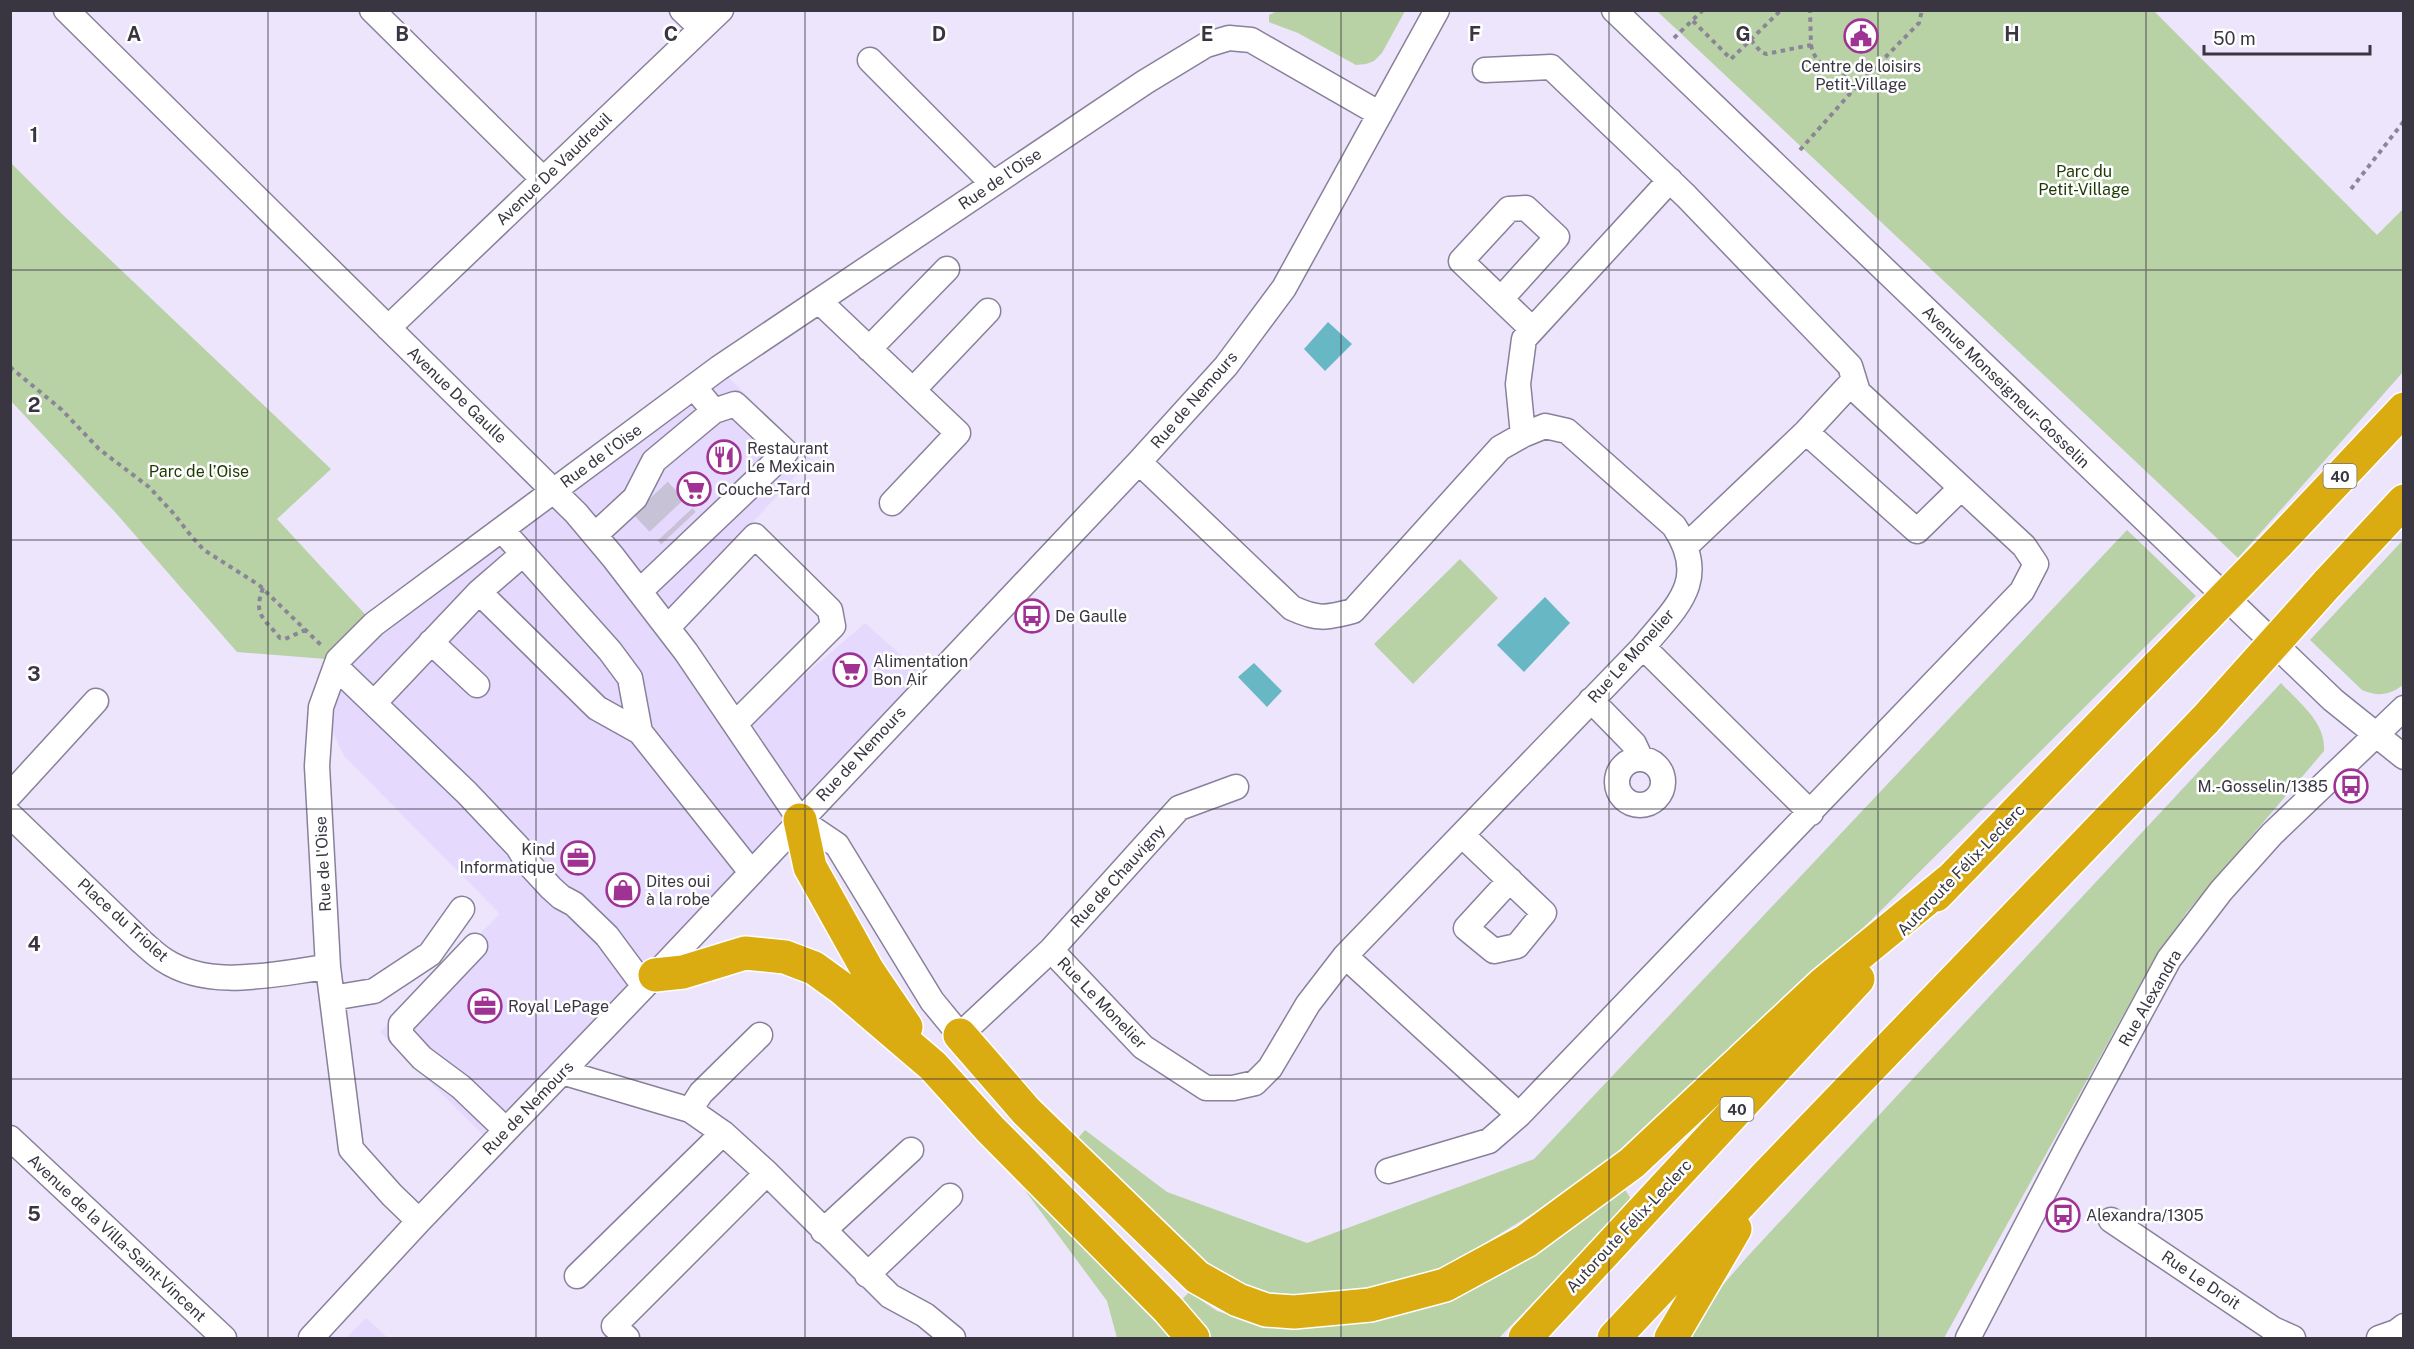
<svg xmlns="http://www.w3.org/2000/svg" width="2414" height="1349" viewBox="0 0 2414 1349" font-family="'Public Sans',sans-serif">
<rect width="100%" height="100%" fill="#ece5fc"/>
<path fill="#e5dafe" d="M 719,368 L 811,459 L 663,620 L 739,731 L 865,623 L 930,681 L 493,1145 L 380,1032 L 500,914 L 344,756 L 321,707 L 338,660 Z
M 366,1318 L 388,1338 L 346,1338 Z"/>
<path fill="#b8d2a5" d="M 1277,11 L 1277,10 L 1405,11 L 1382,53 L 1374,61 L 1366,64 L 1356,65 L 1298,33 L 1269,22 L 1269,15 Z
M 1657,11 L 2154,11 L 2377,235 L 2403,209 L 2403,372 L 2238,558 Z
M 10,162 L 63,215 L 331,469 L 277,519 L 374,624 L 338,660 L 237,652 L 115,512 L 11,401 Z
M 2127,530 L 2196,596 L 1753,1038 L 1661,1123 L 1555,1200 L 1443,1269 L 1374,1292 L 1272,1298 L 1228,1279 L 1192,1259 L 1072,1145 L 1085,1130 L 1167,1192 L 1307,1243 L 1534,1159 Z
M 2403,540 L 2403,685 C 2390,695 2378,697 2362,690 L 2310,640 Z
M 1460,559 L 1498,598 L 1413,684 L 1374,644 Z
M 2281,683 C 2299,703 2326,722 2324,751 L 2187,912 L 2147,972 L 1944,1338 L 1677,1338 L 1748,1256 Z
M 1621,1184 L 1632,1200 L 1499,1338 L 1209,1338 L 1178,1304 L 1189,1292 L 1217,1311 L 1242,1319 L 1332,1324 Z
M 1021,1185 L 1117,1274 L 1182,1338 L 1117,1338 L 1107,1301 Z"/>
<path fill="#68b7c5" d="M 1328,322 L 1352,344 L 1325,371 L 1304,349 Z
M 1545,597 L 1570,623 L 1524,672 L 1497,645 Z
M 1254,663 L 1282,691 L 1267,707 L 1238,677 Z"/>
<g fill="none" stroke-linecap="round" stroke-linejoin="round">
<path stroke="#c8c2d7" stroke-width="24" stroke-dasharray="24 12" stroke-linecap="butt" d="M 659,490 L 687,520
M 642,506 L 670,536"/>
<defs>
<path id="minor" d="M 66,10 L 576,513 L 613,557 L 686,652 L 800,820 L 837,845 L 932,1001 L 960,1035 L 1051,950 L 1179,808 L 1236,787
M 372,10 L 543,179
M 682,10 L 701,28
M 1614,10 L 2333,700 L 2404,757
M 870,60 L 993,184
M 1501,299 L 1557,237 L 1526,208 L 1509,209 L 1461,261 L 1532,329
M 819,301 L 958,433 L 892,503
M 388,328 L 721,10
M 869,349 L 947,269
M 913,390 L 988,311
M 1806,432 L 1854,380
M 1523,435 L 1518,384 L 1524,339 L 1670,180
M 502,530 L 610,651 L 630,678 L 640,732 L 751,872
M 595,535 L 635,498 L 654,461 L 714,411
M 1686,546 L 1806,432 L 1917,531 L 1961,488
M 523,554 L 479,592 L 597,708 L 640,732
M 640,591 L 786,452 L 735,404 L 714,411 L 694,387
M 668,627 L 755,536 L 830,610 L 833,626 L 735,724
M 431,642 L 477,685
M 1643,647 L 1811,813
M 336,667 L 467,793 L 518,847 L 527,862 L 551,888 L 561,897 L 574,904 L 607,936 L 644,986
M 1591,700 L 1634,744 L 1641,759
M 374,703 L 479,592
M1617 782a23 23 0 1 1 46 0a23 23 0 1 1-46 0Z
M 10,795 L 96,701
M 10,815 L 142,942 C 149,948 156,955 164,960 C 211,991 276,973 328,967
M 1462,835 L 1544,913 L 1517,946 L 1494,951 L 1466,928 L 1510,880
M 475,946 L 401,1024 L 401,1035 L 422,1058 L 461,1087 L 506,1130
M 1051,950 L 1143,1047 L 1206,1088 L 1233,1088 L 1255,1083 L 1270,1068 L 1308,1004 L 1345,956 L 1643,647 C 1677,606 1710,580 1674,526 L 1567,431 L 1545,426 L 1523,435 L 1500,448 L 1353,611 C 1326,618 1318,620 1292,608 L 1139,462
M 1345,956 L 1519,1115 L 2022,591 L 2036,564 L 2024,546 L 1858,392 L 1850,366 L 1686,196 L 1551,67 L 1485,70
M 332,998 L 374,991 L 430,954 L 462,909
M 562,1072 L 690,1110 L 723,1133 L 767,1173 L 890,1296 L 925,1315 L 953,1338
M 690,1110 L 701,1093 L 760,1035
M 10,1138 L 224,1338
M 1388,1171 L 1489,1141 L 1519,1115
M 2111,1220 L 2273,1329 L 2293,1338
M 419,1221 L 392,1195 L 351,1149 L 328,967 L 317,766 L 321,707 L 338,660 L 374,624 L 719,368 L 1145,82 L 1206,45 L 1229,38 L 1251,40 L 1380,114
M 823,1231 L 911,1150
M 867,1275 L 950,1196
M 577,1276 L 723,1133
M 311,1338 L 419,1221 L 655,975 L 1139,462 L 1226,366 L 1284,288 L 1437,10
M 627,1338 L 614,1326 L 767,1173
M 1968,1338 L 2069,1144 L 2169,959 L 2221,891 L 2272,834 L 2404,708
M 2379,1338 L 2396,1332 L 2404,1326"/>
<path id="highway" d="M 2277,544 L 2404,409
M 2327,584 L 2404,501
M 800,820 L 810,867 L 868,971 L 906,1027
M 1936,895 L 2159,665
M 655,975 L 683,972 L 745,953 L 785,957 L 814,968 L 843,989 L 933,1066 L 990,1129 L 1168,1309 L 1193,1338
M 960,1035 L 1026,1111 L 1197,1277 L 1238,1300 L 1266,1310 L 1294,1312 L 1370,1305 L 1445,1285 L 1526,1241 L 1632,1163 L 1823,984 L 1950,880
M 1525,1338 L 1858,979
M 1614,1338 L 1767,1175 L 2205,720
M 1671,1338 L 1735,1229"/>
</defs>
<use href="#minor" stroke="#89819a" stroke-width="27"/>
<use href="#highway" stroke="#fff" stroke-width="36"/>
<path stroke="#8b8697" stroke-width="4" stroke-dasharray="4.5 4.5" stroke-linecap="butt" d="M 1693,21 L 1731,59 L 1781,10
M 1674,38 L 1703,10
M 1751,40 L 1761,52 L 1766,54 L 1811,45 L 1810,10
M 1811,45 C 1814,61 1823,65 1837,71 C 1844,75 1849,82 1855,88
M 1800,150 L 1855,88 L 1919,23 L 1922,10
M 2351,189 L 2404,121
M 10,367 L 62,410 L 99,449 L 149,487 L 174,514 L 192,537 L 204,550 L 259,585 L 321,645
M 263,588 C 253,615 263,617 280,638 L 285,639 L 305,630"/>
<use href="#minor" stroke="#fff" stroke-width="24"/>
<use href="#highway" stroke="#dbab12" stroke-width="33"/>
<defs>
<path id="highway-bridge" d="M 2159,665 L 2277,544
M 2205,720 L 2327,584"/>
</defs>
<use href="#highway-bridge" stroke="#fff" stroke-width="36" stroke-linecap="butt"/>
<use href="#highway-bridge" stroke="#dbab12" stroke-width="33"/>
</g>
<path fill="none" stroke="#393641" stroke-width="1.5" stroke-opacity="0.55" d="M 268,10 L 268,1338M 536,10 L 536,1338M 805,10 L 805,1338M 1073,10 L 1073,1338M 1341,10 L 1341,1338M 1609,10 L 1609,1338M 1878,10 L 1878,1338M 2146,10 L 2146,1338M 10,270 L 2404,270M 10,540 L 2404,540M 10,809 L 2404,809M 10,1079 L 2404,1079"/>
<defs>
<symbol id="civic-ring" viewBox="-11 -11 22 22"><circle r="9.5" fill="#fff" stroke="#9f3394" stroke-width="1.5"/><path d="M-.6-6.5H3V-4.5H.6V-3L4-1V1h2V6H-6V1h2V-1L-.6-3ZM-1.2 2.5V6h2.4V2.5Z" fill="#9f3394"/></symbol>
<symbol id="restaurant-ring" viewBox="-11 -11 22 22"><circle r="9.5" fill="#fff" stroke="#9f3394" stroke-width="1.5"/><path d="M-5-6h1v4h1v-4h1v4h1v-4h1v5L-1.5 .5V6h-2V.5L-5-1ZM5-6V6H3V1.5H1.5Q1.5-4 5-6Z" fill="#9f3394"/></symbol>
<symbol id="supermarket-ring" viewBox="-11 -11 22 22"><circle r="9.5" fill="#fff" stroke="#9f3394" stroke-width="1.5"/><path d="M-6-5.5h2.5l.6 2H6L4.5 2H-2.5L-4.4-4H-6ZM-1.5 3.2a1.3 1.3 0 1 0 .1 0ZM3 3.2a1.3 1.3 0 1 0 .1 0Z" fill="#9f3394"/></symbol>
<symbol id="bus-ring" viewBox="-11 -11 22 22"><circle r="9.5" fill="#fff" stroke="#9f3394" stroke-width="1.5"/><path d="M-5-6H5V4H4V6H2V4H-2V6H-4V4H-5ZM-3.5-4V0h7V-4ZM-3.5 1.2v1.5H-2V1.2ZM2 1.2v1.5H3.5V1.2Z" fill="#9f3394"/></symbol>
<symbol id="office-ring" viewBox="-11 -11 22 22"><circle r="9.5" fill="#fff" stroke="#9f3394" stroke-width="1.5"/><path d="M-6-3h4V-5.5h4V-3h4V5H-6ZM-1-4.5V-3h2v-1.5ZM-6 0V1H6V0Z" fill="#9f3394"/></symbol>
<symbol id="shop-ring" viewBox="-11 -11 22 22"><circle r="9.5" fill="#fff" stroke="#9f3394" stroke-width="1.5"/><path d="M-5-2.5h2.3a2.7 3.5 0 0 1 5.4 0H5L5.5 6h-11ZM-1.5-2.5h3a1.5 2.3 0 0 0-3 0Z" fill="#9f3394"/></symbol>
</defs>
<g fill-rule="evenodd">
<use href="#civic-ring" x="1842" y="17" width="38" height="38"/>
<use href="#restaurant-ring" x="705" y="438" width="38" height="38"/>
<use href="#supermarket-ring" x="675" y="470" width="38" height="38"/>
<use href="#bus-ring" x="1013" y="597" width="38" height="38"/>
<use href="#supermarket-ring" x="831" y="651" width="38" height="38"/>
<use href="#bus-ring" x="2332" y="767" width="38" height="38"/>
<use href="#office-ring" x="559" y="839" width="38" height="38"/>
<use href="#shop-ring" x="604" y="871" width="38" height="38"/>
<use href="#office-ring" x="466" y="987" width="38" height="38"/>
<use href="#bus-ring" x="2044" y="1196" width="38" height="38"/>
</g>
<g text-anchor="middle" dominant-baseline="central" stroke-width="5" stroke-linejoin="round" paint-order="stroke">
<g fill="#fff" stroke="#74727a" stroke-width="1.5">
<rect x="2323.5" y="464" width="33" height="24" rx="4.5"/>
<rect x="1720.5" y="1097" width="33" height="24" rx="4.5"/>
</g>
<g font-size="15" font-weight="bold" fill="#393641">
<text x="2340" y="476">40</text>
<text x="1737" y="1109">40</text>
</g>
<g font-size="16" fill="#393641" stroke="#fff" text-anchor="start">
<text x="1861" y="66" text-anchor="middle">Centre de loisirs<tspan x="1861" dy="18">Petit-Village</tspan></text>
<text x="747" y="448">Restaurant<tspan x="747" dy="18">Le Mexicain</tspan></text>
<text x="717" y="489">Couche-Tard</text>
<text x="1055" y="616">De Gaulle</text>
<text x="873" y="661">Alimentation<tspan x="873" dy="18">Bon Air</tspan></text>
<text x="2328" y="786" text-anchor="end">M.-Gosselin/1385</text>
<text x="555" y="849" text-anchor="end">Kind<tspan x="555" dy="18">Informatique</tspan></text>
<text x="646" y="881">Dites oui<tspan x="646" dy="18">à la robe</tspan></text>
<text x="508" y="1006">Royal LePage</text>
<text x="2086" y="1215">Alexandra/1305</text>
</g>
<g font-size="16" fill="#393641" stroke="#fff">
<text transform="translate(554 169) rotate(-44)">Avenue De Vaudreuil</text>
<text transform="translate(1000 179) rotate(-34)">Rue de l'Oise</text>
<text transform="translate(2006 387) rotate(44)">Avenue Monseigneur-Gosselin</text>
<text transform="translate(457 395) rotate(44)">Avenue De Gaulle</text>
<text transform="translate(1194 400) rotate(-49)">Rue de Nemours</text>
<text transform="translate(601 456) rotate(-36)">Rue de l'Oise</text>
<text transform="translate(1631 656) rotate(-48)">Rue Le Monelier</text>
<text transform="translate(861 754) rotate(-47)">Rue de Nemours</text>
<text transform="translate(323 864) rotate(-93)">Rue de l'Oise</text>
<text transform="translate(1961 870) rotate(-46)">Autoroute Félix-Leclerc</text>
<text transform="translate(1118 876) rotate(-48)">Rue de Chauvigny</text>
<text transform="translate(123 920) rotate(42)">Place du Triolet</text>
<text transform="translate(2150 998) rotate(-60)">Rue Alexandra</text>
<text transform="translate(1102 1003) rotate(46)">Rue Le Monelier</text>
<text transform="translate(528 1108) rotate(-46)">Rue de Nemours</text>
<text transform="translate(1629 1226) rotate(-47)">Autoroute Félix-Leclerc</text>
<text transform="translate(117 1238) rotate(43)">Avenue de la Villa-Saint-Vincent</text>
<text transform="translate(2201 1280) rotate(34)">Rue Le Droit</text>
</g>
<g font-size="16" fill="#1d3800" stroke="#fff">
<text x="2084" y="171">Parc du<tspan x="2084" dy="18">Petit-Village</tspan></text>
<text x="199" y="471">Parc de l’Oise</text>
</g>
</g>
<g font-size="20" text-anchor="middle" font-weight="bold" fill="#393641" stroke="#fff" stroke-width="5" stroke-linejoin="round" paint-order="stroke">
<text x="134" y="41">A</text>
<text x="402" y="41">B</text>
<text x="671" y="41">C</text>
<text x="939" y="41">D</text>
<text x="1207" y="41">E</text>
<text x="1475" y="41">F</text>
<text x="1743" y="41">G</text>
<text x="2012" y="41">H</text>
<text x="34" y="142">1</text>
<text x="34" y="412">2</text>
<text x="34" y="681">3</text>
<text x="34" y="951">4</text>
<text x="34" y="1221">5</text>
</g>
<rect width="2414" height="1349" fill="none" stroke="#393641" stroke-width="24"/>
<path d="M2204 45v9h166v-9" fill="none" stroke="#393641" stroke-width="3"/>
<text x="2213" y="45" font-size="18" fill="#393641" stroke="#ffffff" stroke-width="4.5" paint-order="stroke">50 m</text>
</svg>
